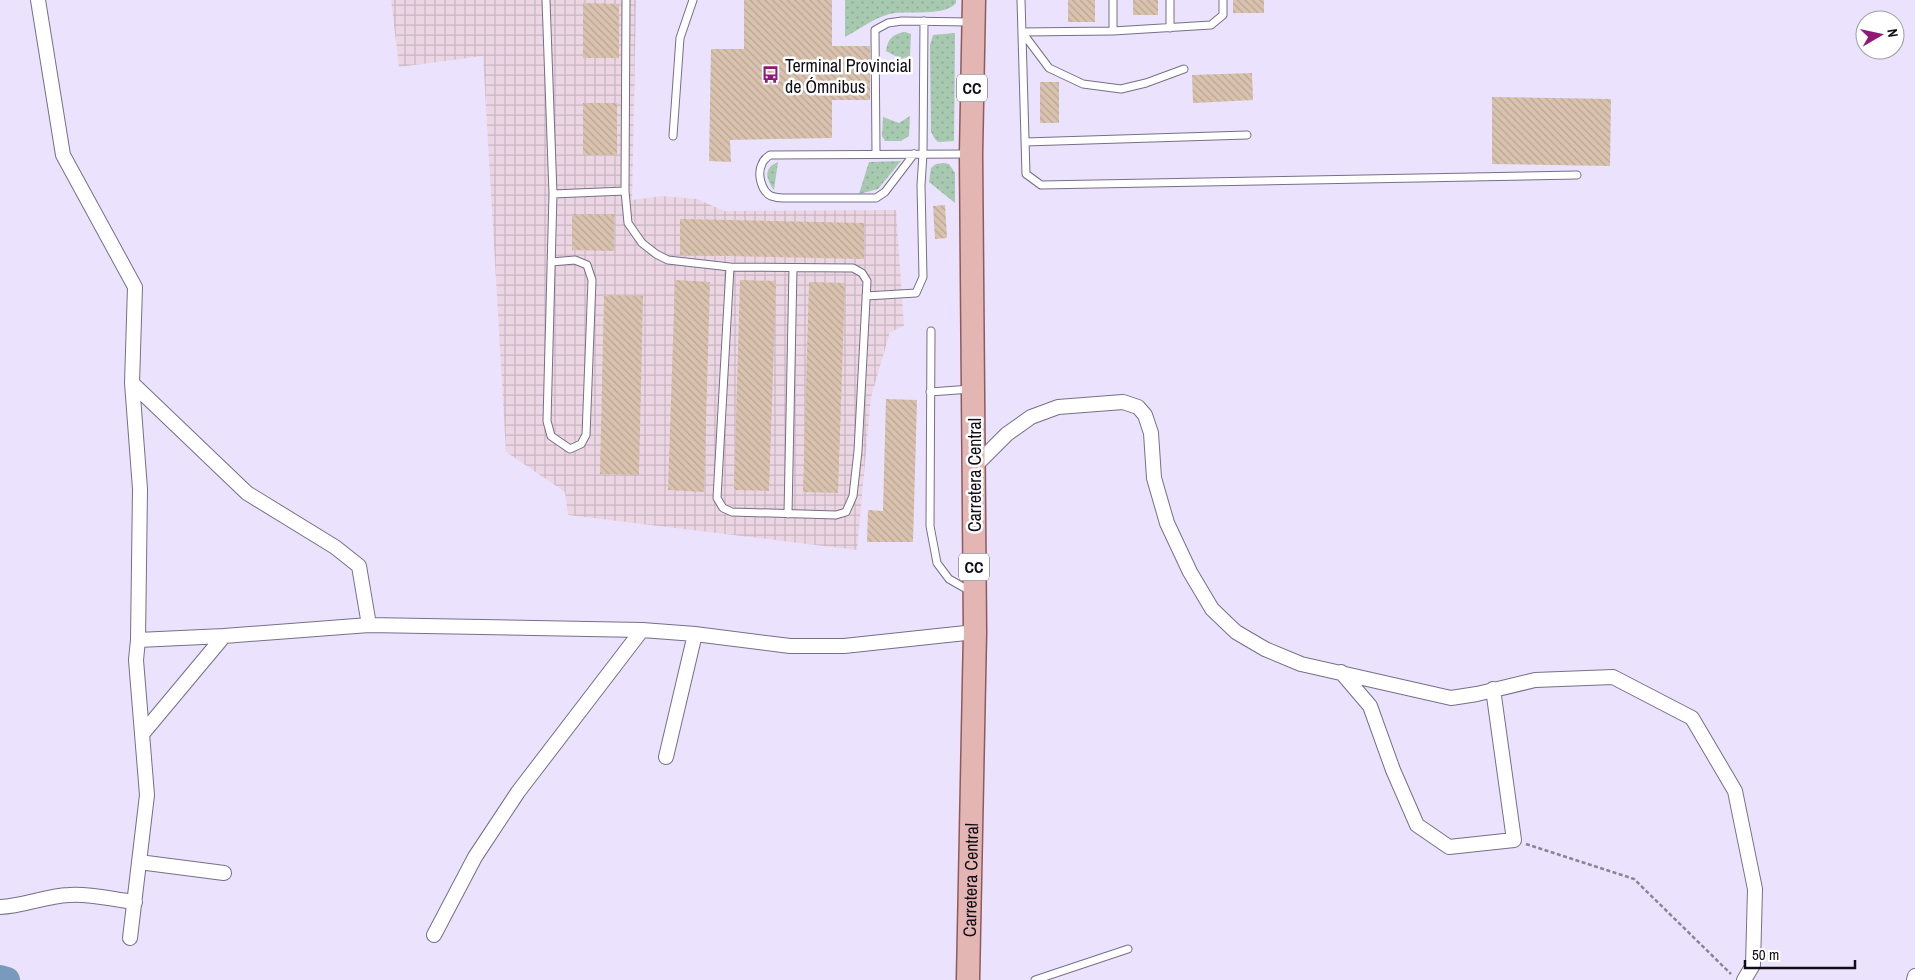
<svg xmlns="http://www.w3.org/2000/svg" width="1915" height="980" viewBox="0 0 1915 980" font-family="'Archivo Narrow',sans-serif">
<defs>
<pattern id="industrial-grid" width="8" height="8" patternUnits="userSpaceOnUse" patternTransform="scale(1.25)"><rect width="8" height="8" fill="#ecd6e4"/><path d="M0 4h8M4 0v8" fill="none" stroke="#c9b6c3"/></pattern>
<pattern id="grass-dots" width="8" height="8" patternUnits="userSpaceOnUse" patternTransform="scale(1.25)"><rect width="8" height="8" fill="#a6c9b0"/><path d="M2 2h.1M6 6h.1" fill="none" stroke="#8eab97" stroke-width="1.8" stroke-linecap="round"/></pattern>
<pattern id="building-back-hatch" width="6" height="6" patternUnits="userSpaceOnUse" patternTransform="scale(1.25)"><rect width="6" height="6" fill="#d9c2ae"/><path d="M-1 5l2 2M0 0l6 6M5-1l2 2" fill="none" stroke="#b9a695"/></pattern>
</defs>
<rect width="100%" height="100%" fill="#ebe2fd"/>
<path fill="url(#industrial-grid)" d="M 391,0 L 636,0 L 632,200 L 661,196 L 697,199 L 724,211 L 896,210 L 904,326 L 890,332 L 871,397 L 857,550 L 568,515 L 565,492 L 506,452 L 483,56 L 399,67 Z"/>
<path fill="url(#grass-dots)" d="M 845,0 L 956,0 L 956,3 C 946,16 912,11 895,13 C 878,15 860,29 845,37 Z
M 905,32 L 911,34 L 910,56 L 901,59 L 886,51 C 888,38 893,34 905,32 Z
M 955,33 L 954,141 L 938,142 L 935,139 L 931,132 L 930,45 L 933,35 Z
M 910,116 L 909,136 L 901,141 L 885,141 L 882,136 L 883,117 L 899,123 Z
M 901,161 L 878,189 L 859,194 L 869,162 Z
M 778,162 L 774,190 C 766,179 763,168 778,162 Z
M 944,163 L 949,164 L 955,173 L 955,203 L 929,182 L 931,168 L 936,164 Z"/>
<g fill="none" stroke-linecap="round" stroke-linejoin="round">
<path stroke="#7a9abd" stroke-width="26" d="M 0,978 L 7,980"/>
</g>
<path fill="url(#building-back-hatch)" d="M 744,0 L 832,0 L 832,46 L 870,46 L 870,100 L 832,100 L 832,138 L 730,140 L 731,162 L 709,161 L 711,49 L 744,49 Z
M 1068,0 L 1095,0 L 1095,22 L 1068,22 Z
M 1133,0 L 1158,0 L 1158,15 L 1133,15 Z
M 1233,0 L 1264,0 L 1264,13 L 1233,13 Z
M 583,3 L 619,4 L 619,58 L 583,58 Z
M 1252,73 L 1253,100 L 1193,103 L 1192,75 Z
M 1040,82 L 1059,82 L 1059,123 L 1040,123 Z
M 1492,97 L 1611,99 L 1610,166 L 1492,164 Z
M 583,103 L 617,103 L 617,155 L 583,155 Z
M 945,205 L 947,238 L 935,239 L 933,206 Z
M 572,214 L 614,214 L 614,251 L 572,250 Z
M 680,219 L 864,223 L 864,259 L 680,255 Z
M 675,280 L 710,282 L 704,492 L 668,490 Z
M 740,280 L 776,281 L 769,491 L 734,490 Z
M 809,282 L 845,283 L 838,493 L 803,492 Z
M 604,295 L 643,296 L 639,475 L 600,474 Z
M 886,399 L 917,400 L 913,542 L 867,542 L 868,510 L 883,511 Z"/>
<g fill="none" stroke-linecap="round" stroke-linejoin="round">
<defs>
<path id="service" d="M 546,0 L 553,194 L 625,191
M 626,0 L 625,191 L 628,223 L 642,243 L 656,254 L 668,260 L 730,267
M 1021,0 L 1026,174 L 1041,185 L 1577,175
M 1113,0 L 1113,31
M 1170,0 L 1170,28
M 1022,32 L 1113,31 L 1211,25 L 1223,15 L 1223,0
M 1022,32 L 1049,68 L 1083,84 L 1121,89 L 1146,83 L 1184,69
M 673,136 L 680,38 L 693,0
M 1025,142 L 1247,135
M 876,153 L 875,30 L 888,23 L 902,21 L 970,22
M 914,154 L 885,192 L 876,198 L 783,198 C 780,198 774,197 771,196 C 761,191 757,173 762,164 C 763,160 767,157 770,155 L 967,154
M 551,262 L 575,260 L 587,265 L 592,280 L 586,435 L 581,444 L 570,449 L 551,436 L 547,421 L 553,194
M 730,267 L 853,268 L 862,273 L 867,281 L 858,451 L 853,496 L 846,512 L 836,515 L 732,512 L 723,508 L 717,498 Z
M 866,296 L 916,293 L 923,277 L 921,185 L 923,154 L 924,21
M 931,331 L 930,526 L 937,563 L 949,579 L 970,591
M 930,392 L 971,389
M 788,514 L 793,268
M 1035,980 L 1128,949"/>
<path id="minor" d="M 38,0 L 63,155 L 135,287 L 132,383 L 140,489 L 138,640 L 136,660 L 147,795 L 130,938
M 132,383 L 247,493 L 335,547 L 359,566 L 369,625
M 974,467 L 1007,434 L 1031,417 L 1058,407 L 1123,402 L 1138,407 L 1145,415 L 1151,433 L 1154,478 L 1167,523 L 1190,572 L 1212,609 L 1236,632 L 1265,649 L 1301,664 L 1451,698 L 1477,694 L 1535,680 L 1613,677 L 1692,718 L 1735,791 L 1755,889 L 1753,965 L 1744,980
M 138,640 L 224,636 L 369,625 L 642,630 L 695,634 L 790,646 L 844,646 L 975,632
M 1341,672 L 1370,706 L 1393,770 L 1417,825 L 1449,847 L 1514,840 L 1493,689
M 143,733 L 224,636
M 666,757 L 695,634
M 139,862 L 224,873
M 0,907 C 24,906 45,896 69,895 C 90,893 114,900 135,902
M 434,935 L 475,857 L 518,792 L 642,630
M 1914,980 L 1915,976"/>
<g id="primary">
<path id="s1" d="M 968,980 L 975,632 L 971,154 L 974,0"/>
</g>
</defs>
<use href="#service" stroke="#776f87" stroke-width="9"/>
<use href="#minor" stroke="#776f87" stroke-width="16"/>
<use href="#primary" stroke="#8d5b5c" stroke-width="25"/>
<path stroke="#8b8497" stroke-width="2.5" stroke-dasharray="4 2.5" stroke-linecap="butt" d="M 1526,844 L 1634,879 L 1731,974"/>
<use href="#service" stroke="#fff" stroke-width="7"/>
<use href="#minor" stroke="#fff" stroke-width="14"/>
<use href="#primary" stroke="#e3b6b4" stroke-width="22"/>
</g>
<defs>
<symbol id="bus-bare" viewBox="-9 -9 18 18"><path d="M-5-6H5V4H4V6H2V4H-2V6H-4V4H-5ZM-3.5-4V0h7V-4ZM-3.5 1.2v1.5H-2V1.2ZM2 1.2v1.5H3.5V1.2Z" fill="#901877" stroke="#fff" stroke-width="2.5" paint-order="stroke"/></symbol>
</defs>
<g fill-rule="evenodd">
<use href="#bus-bare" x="758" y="62" width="25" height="25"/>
</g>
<g text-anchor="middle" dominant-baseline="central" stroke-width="5" stroke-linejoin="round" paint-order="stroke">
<g fill="#fff" stroke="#58565c" stroke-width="1">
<rect x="957" y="74.5" width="30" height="27" rx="4"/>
<rect x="959" y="553.5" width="30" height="27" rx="4"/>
</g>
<g font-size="16" font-weight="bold" fill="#100d16">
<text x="972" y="88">CC</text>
<text x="974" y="567">CC</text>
</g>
<g font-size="18" fill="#100d16" stroke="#fff" text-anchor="start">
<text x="785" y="65">Terminal Provincial<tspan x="785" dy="21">de Ómnibus</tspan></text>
</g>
<g font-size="18" fill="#100d16" stroke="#fff">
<text transform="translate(974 475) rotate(-90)">Carretera Central</text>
<text stroke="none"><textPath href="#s1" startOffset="100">Carretera Central</textPath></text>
</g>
</g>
<g transform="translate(1880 35) rotate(81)"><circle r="24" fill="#ffffff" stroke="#9f9ea2"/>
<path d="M0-4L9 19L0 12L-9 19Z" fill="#901877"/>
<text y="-8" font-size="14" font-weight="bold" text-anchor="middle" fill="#100d16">N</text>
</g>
<path d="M1745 960v8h110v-8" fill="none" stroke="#100d16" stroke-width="2.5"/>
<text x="1752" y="960" font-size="15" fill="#100d16" stroke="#ffffff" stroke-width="4" paint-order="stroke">50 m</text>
</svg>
